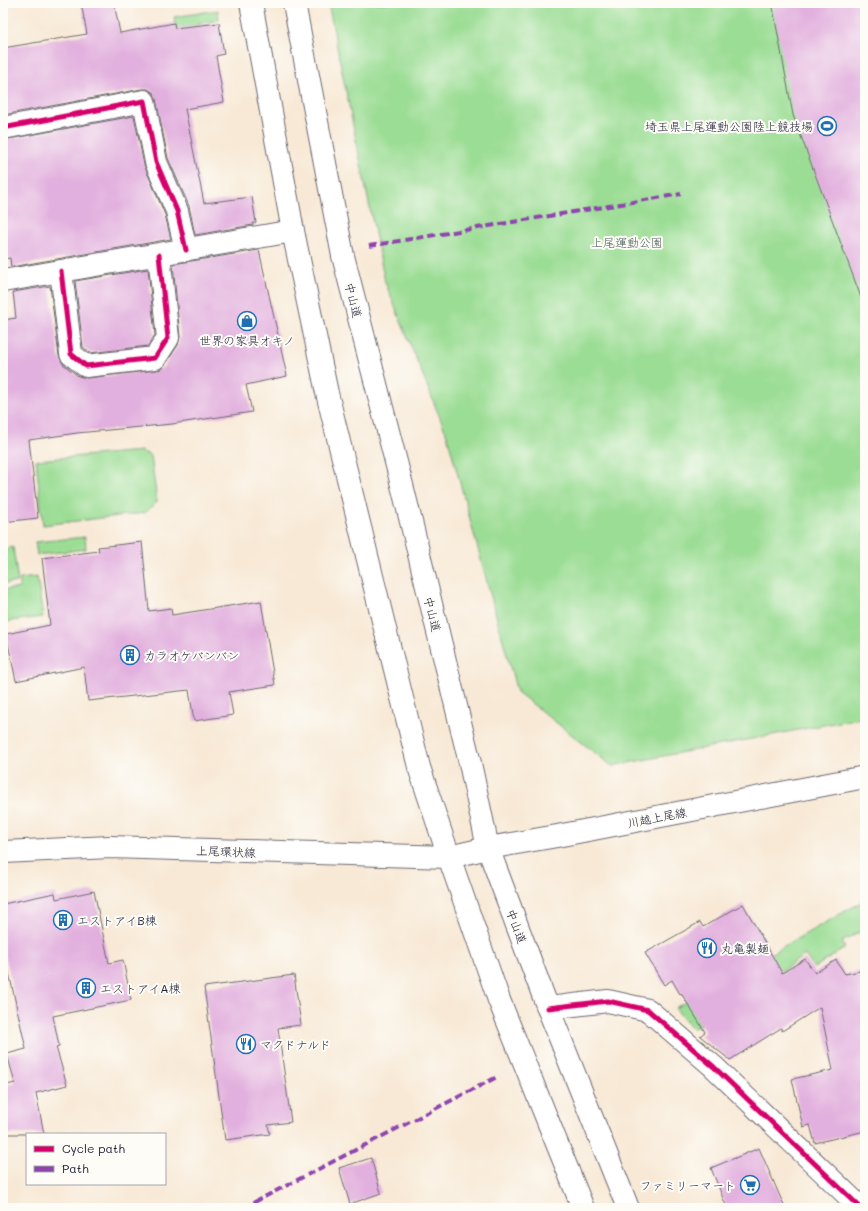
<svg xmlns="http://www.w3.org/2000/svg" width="868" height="1211" viewBox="0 0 868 1211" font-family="Mali,'Klee One',sans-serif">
<rect width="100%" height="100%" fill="#fdfcf7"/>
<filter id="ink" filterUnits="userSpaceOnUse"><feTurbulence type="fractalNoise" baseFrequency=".025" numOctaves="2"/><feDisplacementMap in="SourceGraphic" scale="8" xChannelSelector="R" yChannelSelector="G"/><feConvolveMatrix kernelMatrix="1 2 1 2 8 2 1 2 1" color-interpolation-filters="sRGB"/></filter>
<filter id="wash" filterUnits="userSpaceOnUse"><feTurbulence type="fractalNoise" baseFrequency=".012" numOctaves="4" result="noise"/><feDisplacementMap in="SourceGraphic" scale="16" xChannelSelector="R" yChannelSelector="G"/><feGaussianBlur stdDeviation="0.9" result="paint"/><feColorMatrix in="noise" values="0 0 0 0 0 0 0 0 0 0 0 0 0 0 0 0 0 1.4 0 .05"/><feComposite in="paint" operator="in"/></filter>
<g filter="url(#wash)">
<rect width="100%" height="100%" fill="#f8e9d6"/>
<path fill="#9bdd94" stroke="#5e8068" d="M 328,3 L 865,3 L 865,717 L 612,766 L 517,692 L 447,435 L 385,282 Z
M 218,10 L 219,20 L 198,24 L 198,26 L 178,41 L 174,17 Z
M 141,451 L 151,456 L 157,502 L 145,513 L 43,525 L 36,460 Z
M 85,537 L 86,549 L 37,555 L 35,542 Z
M 13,547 L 18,582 L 3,584 L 3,549 Z
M 37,577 L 43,617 L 3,622 L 3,590 L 20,588 L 20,579 Z
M 865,900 L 865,929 L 842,942 L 845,948 L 814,968 L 805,955 L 764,983 L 767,989 L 692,1029 L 675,1008 Z"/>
<g id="blocks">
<path fill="#e2b0de" d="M 81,3 L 114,3 L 120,33 L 174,23 L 175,28 L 219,23 L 224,54 L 216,56 L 224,102 L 185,109 L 204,203 L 252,197 L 256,223 L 253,223 L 253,225 L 195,235 L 189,206 L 168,158 L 156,99 L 154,93 L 148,89 L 142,89 L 3,115 L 3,48 L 87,34 Z
M 772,3 L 865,3 L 865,300 L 862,300 L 793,115 Z
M 134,116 L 144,165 L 165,215 L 171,239 L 11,267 L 10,258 L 3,259 L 3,140 Z
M 259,250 L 287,376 L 246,385 L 252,412 L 172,424 L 77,433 L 29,440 L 38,518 L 3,522 L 3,320 L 16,318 L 13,292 L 50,286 L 59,356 L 63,364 L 78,376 L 87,378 L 156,370 L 161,369 L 165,365 L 178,345 L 180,337 L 173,264 Z
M 148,269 L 155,335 L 148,346 L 90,353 L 83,347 L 75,281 Z
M 142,542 L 149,611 L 171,608 L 172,615 L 261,601 L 275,685 L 229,692 L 233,715 L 194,721 L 189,690 L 88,701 L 84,667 L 16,681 L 6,634 L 50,625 L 42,558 L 99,551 L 98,547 Z
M 94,891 L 109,963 L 123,960 L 131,1000 L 53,1016 L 59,1046 L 56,1047 L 67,1085 L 36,1093 L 44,1134 L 3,1134 L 3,1086 L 15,1083 L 7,1054 L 26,1049 L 3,946 L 3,904 L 55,893 L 56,899 Z
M 743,904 L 782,973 L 805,959 L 815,973 L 836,960 L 845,974 L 865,970 L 865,1131 L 815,1143 L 810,1125 L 803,1127 L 792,1079 L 833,1070 L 820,1007 L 782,1031 L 781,1028 L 730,1060 L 700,1036 L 705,1032 L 681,993 L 680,994 L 672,980 L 664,985 L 645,953 L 700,922 L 703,927 Z
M 294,975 L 301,1025 L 278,1028 L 291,1122 L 268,1125 L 270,1134 L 225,1140 L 204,987 Z
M 759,1148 L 785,1208 L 727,1208 L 711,1168 Z
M 371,1158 L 381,1193 L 350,1204 L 339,1168 Z"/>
</g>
</g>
<g filter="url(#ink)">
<use href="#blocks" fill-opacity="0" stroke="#6d6871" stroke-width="1"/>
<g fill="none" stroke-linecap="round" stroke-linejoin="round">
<defs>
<path id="street" d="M 3,128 L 144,101 L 156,162 L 177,211 L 186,250
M 61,271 L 71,354 L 86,366 L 155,358 L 168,338 L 159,255
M 3,281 L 293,231
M 548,1008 L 608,1001 L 648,1010 L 714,1067 L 861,1208"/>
<path id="secondary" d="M 3,852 L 110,847 L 449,857"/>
<path id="primary" d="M 449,857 L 488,848 L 557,836 L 865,777"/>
<path id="highway" d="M 251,3 L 293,231 L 327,393 L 419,767 L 449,857 L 499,1000 L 583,1208
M 294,3 L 343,256 L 404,493 L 470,763 L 488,848 L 548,1008 L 628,1208"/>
</defs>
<use href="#street" stroke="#6d6871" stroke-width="24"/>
<use href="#secondary" stroke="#6d6871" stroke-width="24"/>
<use href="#primary" stroke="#6d6871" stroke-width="24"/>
<use href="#highway" stroke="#6d6871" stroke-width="24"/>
<use href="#street" stroke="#fff" stroke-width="22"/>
<use href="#secondary" stroke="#fff" stroke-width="22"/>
<use href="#primary" stroke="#fff" stroke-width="22"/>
<use href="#highway" stroke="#fff" stroke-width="22"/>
<path stroke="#8e44ad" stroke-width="4" stroke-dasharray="8 4" stroke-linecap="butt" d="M 369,246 L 681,194
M 243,1208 L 499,1076"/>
<defs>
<path id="cycleway" d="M 3,128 L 144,101 L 156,162 L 177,211 L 186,250
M 61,271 L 71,354 L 86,366 L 155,358 L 168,338 L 159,255
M 548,1008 L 608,1001 L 648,1010 L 714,1067 L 861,1208"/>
</defs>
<use href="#cycleway" stroke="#fdfcf7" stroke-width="8"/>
<use href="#cycleway" stroke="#d6006c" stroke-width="5"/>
</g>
</g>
<defs>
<symbol id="stadium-ring" viewBox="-11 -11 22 22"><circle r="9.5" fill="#fdfcf7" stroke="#1f6fb2" stroke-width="1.5"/><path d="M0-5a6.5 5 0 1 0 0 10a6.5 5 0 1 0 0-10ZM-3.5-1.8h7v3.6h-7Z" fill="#1f6fb2"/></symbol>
<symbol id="shop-ring" viewBox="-11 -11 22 22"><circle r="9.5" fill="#fdfcf7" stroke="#1f6fb2" stroke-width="1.5"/><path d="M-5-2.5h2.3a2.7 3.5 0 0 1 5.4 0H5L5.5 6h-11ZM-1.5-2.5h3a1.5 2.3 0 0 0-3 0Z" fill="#1f6fb2"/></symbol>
<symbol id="building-ring" viewBox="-11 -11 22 22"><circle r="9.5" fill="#fdfcf7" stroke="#1f6fb2" stroke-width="1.5"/><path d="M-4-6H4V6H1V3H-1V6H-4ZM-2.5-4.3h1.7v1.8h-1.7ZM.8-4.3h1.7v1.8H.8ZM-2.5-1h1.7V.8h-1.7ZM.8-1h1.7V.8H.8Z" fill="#1f6fb2"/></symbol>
<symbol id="restaurant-ring" viewBox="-11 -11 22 22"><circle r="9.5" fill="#fdfcf7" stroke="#1f6fb2" stroke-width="1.5"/><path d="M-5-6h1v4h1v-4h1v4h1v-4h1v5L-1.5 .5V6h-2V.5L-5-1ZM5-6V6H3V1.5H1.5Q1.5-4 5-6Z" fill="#1f6fb2"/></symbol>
<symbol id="supermarket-ring" viewBox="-11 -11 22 22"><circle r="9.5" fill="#fdfcf7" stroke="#1f6fb2" stroke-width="1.5"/><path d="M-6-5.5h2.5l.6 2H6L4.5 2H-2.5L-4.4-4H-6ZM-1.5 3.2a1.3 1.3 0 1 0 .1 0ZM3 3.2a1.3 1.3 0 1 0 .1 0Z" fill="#1f6fb2"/></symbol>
</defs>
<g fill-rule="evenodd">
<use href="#stadium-ring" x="816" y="115" width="22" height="22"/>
<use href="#shop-ring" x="236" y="310" width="22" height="22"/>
<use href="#building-ring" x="119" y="644" width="22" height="22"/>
<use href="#building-ring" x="52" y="909" width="22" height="22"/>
<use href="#restaurant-ring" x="696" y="937" width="22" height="22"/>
<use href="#building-ring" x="75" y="977" width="22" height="22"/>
<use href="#restaurant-ring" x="235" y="1033" width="22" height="22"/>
<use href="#supermarket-ring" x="739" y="1174" width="22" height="22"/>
</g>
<g text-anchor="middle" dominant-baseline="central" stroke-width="4" stroke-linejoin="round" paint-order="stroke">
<g font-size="12" fill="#22223b" stroke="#fdfcf7" text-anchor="start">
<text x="813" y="126" text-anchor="end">埼玉県上尾運動公園陸上競技場</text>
<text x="247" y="340" text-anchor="middle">世界の家具オキノ</text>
<text x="144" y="655">カラオケバンバン</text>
<text x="77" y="920">エストアイB棟</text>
<text x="721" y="948">丸亀製麺</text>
<text x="100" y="988">エストアイA棟</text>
<text x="260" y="1044">マクドナルド</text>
<text x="736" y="1185" text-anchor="end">ファミリーマート</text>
</g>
<g font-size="12" fill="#465a56" stroke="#fdfcf7">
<text x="627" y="242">上尾運動公園</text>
</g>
<g font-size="12" fill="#22223b" stroke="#fdfcf7">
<text transform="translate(354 300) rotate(76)">中山道</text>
<text transform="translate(433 614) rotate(76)">中山道</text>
<text transform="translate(657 817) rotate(-11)">川越上尾線</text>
<text transform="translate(226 851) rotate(2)">上尾環状線</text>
<text transform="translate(517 926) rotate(69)">中山道</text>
</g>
</g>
<rect width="868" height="1211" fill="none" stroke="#fdfcf7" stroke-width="16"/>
<rect x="26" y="1133" width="140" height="52" fill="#fdfcf7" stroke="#a5a5ac"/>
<rect x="34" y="1146" width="20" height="6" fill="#d6006c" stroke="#a5a5ac"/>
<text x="62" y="1153" font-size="12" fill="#22223b">Cycle path</text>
<rect x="34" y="1166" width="20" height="6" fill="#8e44ad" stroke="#a5a5ac"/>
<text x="62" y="1173" font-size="12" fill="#22223b">Path</text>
</svg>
